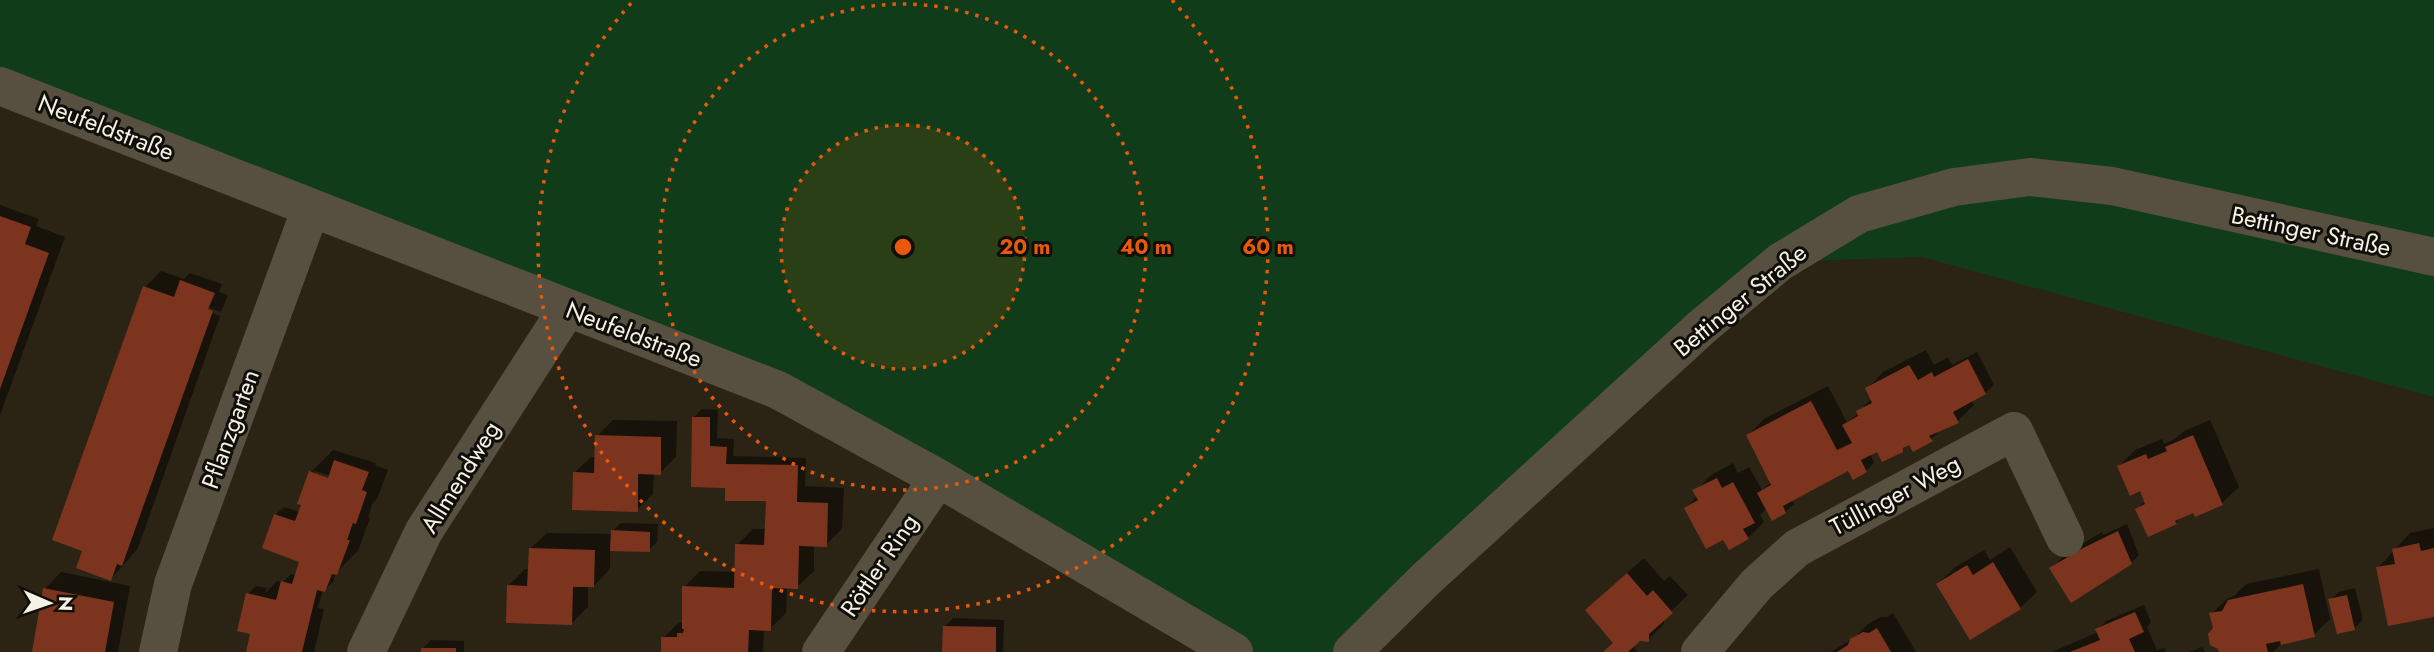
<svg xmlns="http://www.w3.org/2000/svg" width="2434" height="652" viewBox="0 0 2434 652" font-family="Jost,sans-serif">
<rect width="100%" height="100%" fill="#2b2415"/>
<path fill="#103c19" d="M 0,0 L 2434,0 L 2434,397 L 1922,257 L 1780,262 L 1352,652 L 1234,652 L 778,390 L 0,86 Z"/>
<path fill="#0007" fill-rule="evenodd" d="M 0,205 L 39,219 L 36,226 L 65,237 L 0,415 Z
M 161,271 L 184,279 L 190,273 L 222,284 L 219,292 L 228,295 L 221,312 L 208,307 L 205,310 L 220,316 L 138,548 L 111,579 L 84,550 L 145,287 Z
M 1926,350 L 1934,365 L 1948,357 L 1952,365 L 1977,352 L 1994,385 L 1985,393 L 1971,400 L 1974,405 L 1958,421 L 1940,431 L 1931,439 L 1909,443 L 1902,450 L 1877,449 L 1870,453 L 1874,463 L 1866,471 L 1849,468 L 1791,499 L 1794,504 L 1785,512 L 1767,508 L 1760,515 L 1764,522 L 1748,538 L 1724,538 L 1686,508 L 1697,496 L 1695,491 L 1711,475 L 1733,463 L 1738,473 L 1749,467 L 1762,490 L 1772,482 L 1748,435 L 1764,419 L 1828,386 L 1847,422 L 1859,413 L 1858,412 L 1872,398 L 1867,389 L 1883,372 Z
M 702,409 L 718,410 L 717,438 L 734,439 L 733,456 L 806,458 L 805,486 L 844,488 L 842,529 L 826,545 L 814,545 L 814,571 L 797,587 L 787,587 L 786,613 L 770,629 L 764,629 L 763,652 L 663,652 L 663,638 L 679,622 L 683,622 L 684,587 L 700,571 L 736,572 L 737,545 L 753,529 L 767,529 L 768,500 L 727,486 L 694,417 Z
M 613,420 L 677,421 L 676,457 L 660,473 L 654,473 L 653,494 L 637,510 L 574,473 L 591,457 L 596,457 L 597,436 Z
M 2210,420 L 2239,487 L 2222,503 L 2196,515 L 2194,511 L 2182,516 L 2176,523 L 2137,509 L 2145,501 L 2141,489 L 2119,466 L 2135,450 L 2162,439 L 2164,444 L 2175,439 L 2184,431 Z
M 333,450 L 376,463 L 375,465 L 388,470 L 377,499 L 372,504 L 368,518 L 370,518 L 358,551 L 336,573 L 333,582 L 325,590 L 323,590 L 318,608 L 324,609 L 314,652 L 248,652 L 254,628 L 248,594 L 256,586 L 267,588 L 265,593 L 277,581 L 283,582 L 291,574 L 297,575 L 301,563 L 275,515 L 284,507 L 300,512 L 303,504 L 300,502 L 311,472 ZM 315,471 L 330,476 L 330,480 L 314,474 Z
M 621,523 L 658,524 L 657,542 L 649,550 L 610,549 L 610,569 L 594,586 L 588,585 L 588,607 L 571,624 L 509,585 L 525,569 L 530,569 L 530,549 L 547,533 L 612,534 L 612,531 Z
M 2127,524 L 2139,555 L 2131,563 L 2052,568 L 2068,552 L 2102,532 L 2103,535 Z
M 2434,528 L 2434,615 L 2378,568 L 2410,533 Z
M 2010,547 L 2037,592 L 2020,608 L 1970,638 L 1938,584 L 1954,568 L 1984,550 L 1990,560 Z
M 1644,558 L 1664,581 L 1670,576 L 1688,595 L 1664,618 L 1664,624 L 1648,640 L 1640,639 L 1632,646 L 1638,652 L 1604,652 L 1615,643 L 1603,594 Z
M 2319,569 L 2330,619 L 2314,635 L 2282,643 L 2273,652 L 2220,652 L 2211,614 L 2228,598 L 2234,596 L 2246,584 Z
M 61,572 L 130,586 L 118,652 L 33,652 L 45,589 Z
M 2355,588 L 2363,620 L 2354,628 L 2330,600 L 2339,592 Z
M 2144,605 L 2151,622 L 2147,627 L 2157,650 L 2164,648 L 2166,652 L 2052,652 L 2098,632 L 2097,630 L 2106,621 Z
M 1893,613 L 1916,652 L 1831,652 L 1856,636 L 1868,624 L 1881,617 L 1887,617 Z
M 953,618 L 1004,620 L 1003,652 L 944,652 L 945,626 Z
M 431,640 L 464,641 L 464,652 L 423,652 L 423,648 Z
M 2202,647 L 2205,652 L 2189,652 Z"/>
<path fill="#7d341f" d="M 0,216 L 31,227 L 25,244 L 49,253 L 0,389 Z
M 180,280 L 215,293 L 208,309 L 213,311 L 122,566 L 117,564 L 111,581 L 76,568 L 82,551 L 52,540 L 143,286 L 174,297 Z
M 1968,359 L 1986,394 L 1953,412 L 1959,423 L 1929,436 L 1933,441 L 1913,452 L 1909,445 L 1903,448 L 1903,452 L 1882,462 L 1877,452 L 1861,460 L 1867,472 L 1853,480 L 1848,471 L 1783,506 L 1786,513 L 1772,521 L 1757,493 L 1771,485 L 1746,435 L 1811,401 L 1837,450 L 1852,443 L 1842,425 L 1858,416 L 1856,411 L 1872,403 L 1865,388 L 1909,365 L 1918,380 L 1932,372 L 1934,377 Z
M 692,417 L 710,417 L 710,446 L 727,447 L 726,464 L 798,465 L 797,502 L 828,503 L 827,547 L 799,546 L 798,589 L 772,588 L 771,631 L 749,630 L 748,652 L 661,652 L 661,637 L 677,637 L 677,633 L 683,633 L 684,629 L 682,629 L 682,586 L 734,588 L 735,544 L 764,545 L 766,501 L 725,501 L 725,488 L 691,487 Z
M 595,435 L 661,437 L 661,475 L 638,474 L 638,512 L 572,510 L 573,472 L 594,473 Z
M 2193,435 L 2223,505 L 2195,517 L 2193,513 L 2175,521 L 2177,524 L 2148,537 L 2135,509 L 2145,504 L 2140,491 L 2130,496 L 2117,466 L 2146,454 L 2148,459 L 2167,451 L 2165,447 Z
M 334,460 L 369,472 L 362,490 L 367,492 L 356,524 L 353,523 L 347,540 L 350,540 L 337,575 L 332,574 L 325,592 L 317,590 L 302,652 L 246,652 L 250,634 L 237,631 L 246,593 L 276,600 L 281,581 L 292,584 L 299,562 L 262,548 L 274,514 L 295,521 L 301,505 L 297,504 L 309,471 L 328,478 Z
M 1717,478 L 1722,488 L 1733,482 L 1755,523 L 1743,529 L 1749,539 L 1729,550 L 1723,540 L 1706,549 L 1684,508 L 1698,500 L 1692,490 Z
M 611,530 L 650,532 L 650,552 L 610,551 Z
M 2118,531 L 2132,564 L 2071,603 L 2049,568 L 2085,547 Z
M 2419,543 L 2421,551 L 2434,548 L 2434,617 L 2388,626 L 2376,567 L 2395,564 L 2392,549 Z
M 529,548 L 595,550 L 594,587 L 573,587 L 572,625 L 506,623 L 507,585 L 527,586 Z
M 1993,562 L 2021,609 L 1970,640 L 1936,584 L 1967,565 L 1973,575 Z
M 1627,573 L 1647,596 L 1653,590 L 1673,613 L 1649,634 L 1649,642 L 1640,641 L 1628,652 L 1603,652 L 1613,643 L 1585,610 Z
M 2303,584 L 2315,637 L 2281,645 L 2280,641 L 2266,644 L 2268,652 L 2219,652 L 2218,649 L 2210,645 L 2208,634 L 2213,628 L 2209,613 L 2222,611 L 2228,600 Z
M 43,588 L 114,602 L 105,652 L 32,652 Z
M 2347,595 L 2355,630 L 2337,634 L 2328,599 Z
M 2135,612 L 2144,632 L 2129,639 L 2135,652 L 2070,652 L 2100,640 L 2095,629 Z
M 943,626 L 996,627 L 996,652 L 942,652 Z
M 1877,628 L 1891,652 L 1837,652 L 1848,645 L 1850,639 L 1863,632 L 1869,633 Z
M 421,648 L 456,648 L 456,652 L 421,652 Z"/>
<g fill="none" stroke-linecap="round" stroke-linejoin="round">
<path stroke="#575040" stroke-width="38" d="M 0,86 L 778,390 L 938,478 L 1234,652
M 158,652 L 173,584 L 311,208
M 366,652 L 424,531 L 567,309
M 821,652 L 938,478
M 1352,652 L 1426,579 L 1703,326 L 1780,262 L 1859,214 L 1954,187 L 2030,177 L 2112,186 L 2434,257
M 1700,652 L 1757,584 L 1797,548 L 2014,431 L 2065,538"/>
</g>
<circle cx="903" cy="247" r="122" fill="#e8590c" fill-opacity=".12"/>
<g fill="none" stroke="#e8590c" stroke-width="3.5" stroke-dasharray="3.5 7">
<circle cx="903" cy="247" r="122"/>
<circle cx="903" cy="247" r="243"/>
<path d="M1172 0A365 365 0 1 1 634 0"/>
</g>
<g text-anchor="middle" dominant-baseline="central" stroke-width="6" stroke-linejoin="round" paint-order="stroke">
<g font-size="24" fill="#f5f1e7" stroke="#100e08">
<text transform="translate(106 127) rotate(21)">Neufeldstraße</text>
<text transform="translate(2311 231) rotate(12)">Bettinger Straße</text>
<text transform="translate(1740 300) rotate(-39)">Bettinger Straße</text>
<text transform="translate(634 334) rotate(21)">Neufeldstraße</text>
<text transform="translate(230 429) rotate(-70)">Pflanzgarten</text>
<text transform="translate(460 477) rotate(-58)">Allmendweg</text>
<text transform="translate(1895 495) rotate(-28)">Tüllinger Weg</text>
<text transform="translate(879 565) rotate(-56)">Röttler Ring</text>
</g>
</g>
<circle cx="903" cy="247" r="10" fill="#e8590c" stroke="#100e08" stroke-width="3.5"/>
<g font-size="21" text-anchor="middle" font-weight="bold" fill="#e8590c" stroke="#100e08" stroke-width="6" stroke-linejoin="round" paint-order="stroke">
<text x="1025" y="254">20 m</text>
<text x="1146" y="254">40 m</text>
<text x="1268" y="254">60 m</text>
</g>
<g transform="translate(49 603) rotate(92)" stroke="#100e08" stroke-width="5" paint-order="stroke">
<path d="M0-5L12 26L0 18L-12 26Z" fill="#f5f1e7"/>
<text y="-10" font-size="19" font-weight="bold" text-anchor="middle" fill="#f5f1e7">N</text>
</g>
</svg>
